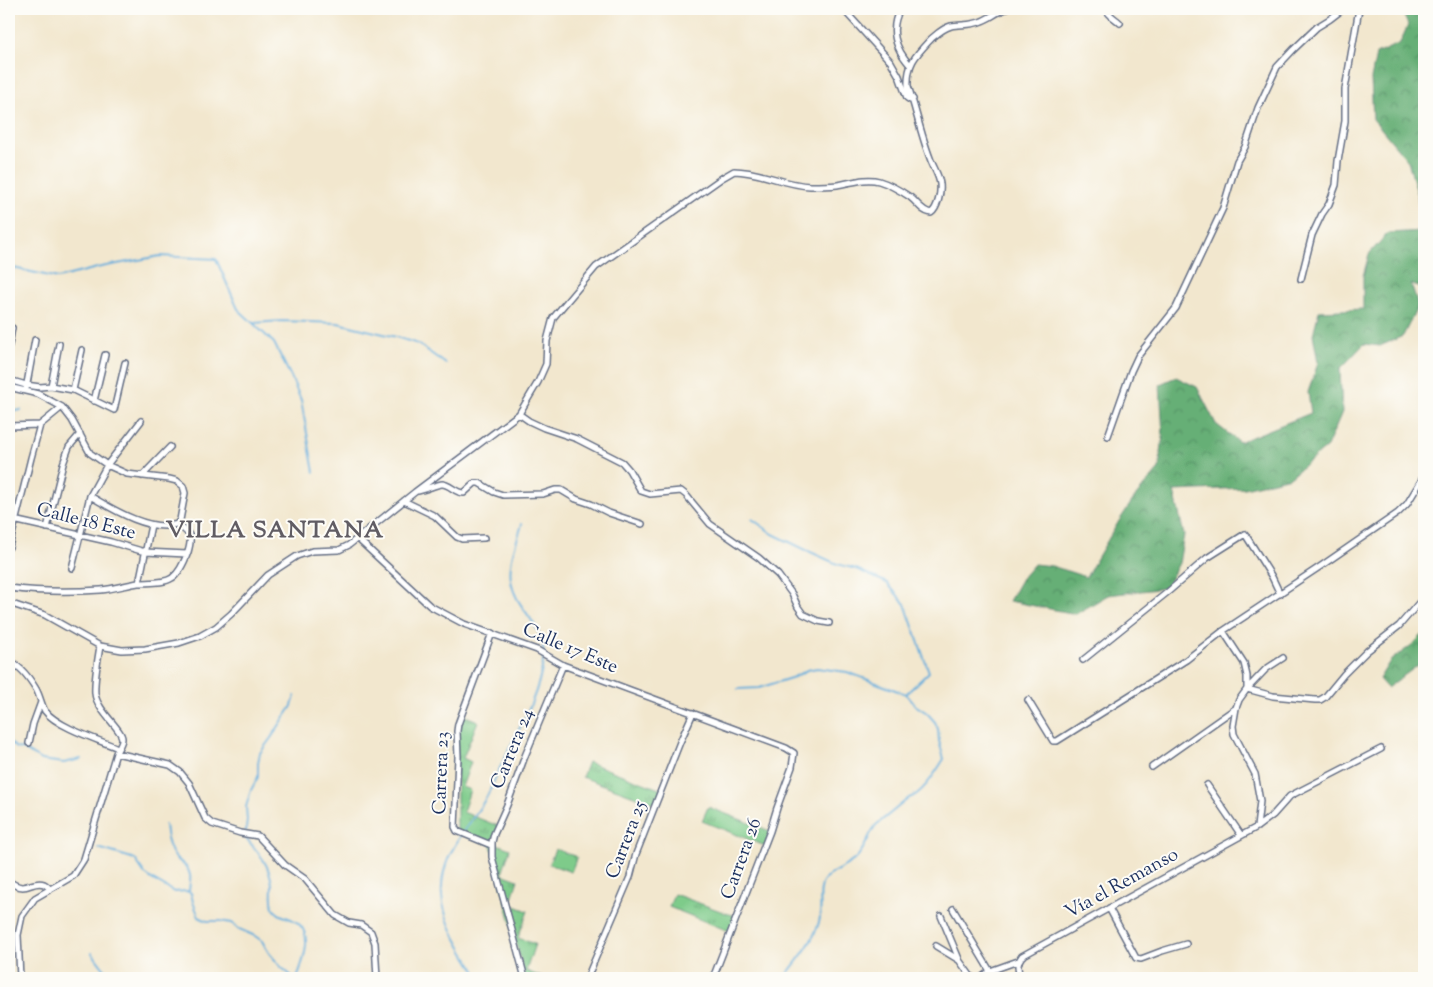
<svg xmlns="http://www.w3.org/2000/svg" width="1433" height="987" viewBox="0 0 1433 987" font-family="'Sorts Mill Goudy',serif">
<defs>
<pattern id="grass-tufts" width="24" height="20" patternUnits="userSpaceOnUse" patternTransform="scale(1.25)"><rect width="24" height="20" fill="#7ecb8a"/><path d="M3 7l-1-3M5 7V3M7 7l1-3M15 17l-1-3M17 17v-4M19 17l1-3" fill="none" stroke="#66a574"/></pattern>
<pattern id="forest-crowns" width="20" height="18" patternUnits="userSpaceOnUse" patternTransform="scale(1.25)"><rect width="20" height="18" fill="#66af76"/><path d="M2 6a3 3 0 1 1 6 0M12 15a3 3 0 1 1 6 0" fill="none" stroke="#538f64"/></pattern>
</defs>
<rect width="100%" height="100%" fill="#fdfcf7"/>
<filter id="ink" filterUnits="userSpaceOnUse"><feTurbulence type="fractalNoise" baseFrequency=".02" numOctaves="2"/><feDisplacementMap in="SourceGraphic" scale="10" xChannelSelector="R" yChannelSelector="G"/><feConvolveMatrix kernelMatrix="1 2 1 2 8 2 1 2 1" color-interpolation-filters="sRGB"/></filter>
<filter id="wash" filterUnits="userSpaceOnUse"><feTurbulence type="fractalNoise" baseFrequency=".0096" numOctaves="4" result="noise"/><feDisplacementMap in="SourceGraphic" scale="20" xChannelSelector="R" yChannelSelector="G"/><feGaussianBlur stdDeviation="1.12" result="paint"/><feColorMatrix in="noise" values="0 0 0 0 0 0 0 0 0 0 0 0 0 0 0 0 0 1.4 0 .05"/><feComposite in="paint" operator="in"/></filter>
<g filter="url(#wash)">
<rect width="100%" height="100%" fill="#f2e7ce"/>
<path fill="url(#grass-tufts)" stroke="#4c7d74" d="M 461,714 L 478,721 L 463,758 L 471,762 L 462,787 L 470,790 L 463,812 L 498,826 L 492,842 L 510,849 L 502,874 L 518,880 L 510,904 L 528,911 L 518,938 L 535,944 L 526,971 L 542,977 L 542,978 L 525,978 L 491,845 L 457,831 L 457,731 Z
M 588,762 L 662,790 L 656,804 L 582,777 Z
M 708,807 L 770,831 L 765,846 L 702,821 Z
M 555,849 L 577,857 L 571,872 L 549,864 Z
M 674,894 L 737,917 L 731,932 L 669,907 Z"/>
<path fill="url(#forest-crowns)" stroke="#406f6a" d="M 1401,9 L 1424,9 L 1424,85 L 1421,103 L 1424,109 L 1424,264 L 1422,267 L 1424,269 L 1424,290 L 1411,284 L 1418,306 L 1403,336 L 1380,346 L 1364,344 L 1340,369 L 1342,412 L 1327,447 L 1290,477 L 1245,488 L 1174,491 L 1184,535 L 1179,563 L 1166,588 L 1108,595 L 1076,614 L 1009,601 L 1022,578 L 1034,564 L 1052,566 L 1086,577 L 1119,521 L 1135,497 L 1159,469 L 1163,436 L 1160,384 L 1176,377 L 1197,387 L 1216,424 L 1239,442 L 1311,413 L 1308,392 L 1318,363 L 1313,334 L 1319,311 L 1363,309 L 1363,276 L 1369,254 L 1388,233 L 1422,231 L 1417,193 L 1408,161 L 1373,119 L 1371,79 L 1376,54 L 1400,43 L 1408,25 Z
M 1424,633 L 1424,661 L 1387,688 L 1379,679 L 1390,661 L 1413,644 Z"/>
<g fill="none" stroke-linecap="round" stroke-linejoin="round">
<path stroke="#65aedc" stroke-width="2" d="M 9,267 L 58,278 L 101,267 L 160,256 L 216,259 L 238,309 L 274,343 L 291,377 L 301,400 L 314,472
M 254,323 L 282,321 L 338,323 L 396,337 L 418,344 L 446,364
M 9,412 L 21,410
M 752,519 L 773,534 L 806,550 L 837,564 L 856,569 L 887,583 L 905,604 L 929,672 L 906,694
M 738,689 L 759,688 L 794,677 L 807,670 L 817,668 L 847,672 L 906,694 L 915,705 L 927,713 L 935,722 L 938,729 L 939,741 L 944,759 C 936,771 923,794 909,798 L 876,825 C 868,835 866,848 856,858 C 848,867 830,871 824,880 C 817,891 823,909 819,922 C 813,943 797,961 784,978
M 295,696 L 292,706 L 271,738 L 260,753 L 258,763 L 258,777 L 251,790 L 246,807 L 247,820 L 245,837 C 258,852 269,863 272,884 C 272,891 271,900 273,907 C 277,917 288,916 295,921 C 315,933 303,962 297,978
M 9,741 L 16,748 L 23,749 L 41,760 L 64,763 L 81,759
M 165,825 C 166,836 168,848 175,857 C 180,863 188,865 190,875 C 191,880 189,887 189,892
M 98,848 L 135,859 L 145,874 L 153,880 L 174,892 L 187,891 L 191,893 L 193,902 L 199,917 L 207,921 L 220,921 L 232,923 L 239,929 L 255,936 L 262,941 L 269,953 L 281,967 L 294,978
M 92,953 C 103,966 108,981 128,977 C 135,975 137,975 143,978
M 480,978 C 465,955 444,924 442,896 C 439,855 467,830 486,798 C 492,787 496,775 502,764 C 517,731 538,699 543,662 C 548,623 515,612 511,580 C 508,561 517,542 522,524"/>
</g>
</g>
<g filter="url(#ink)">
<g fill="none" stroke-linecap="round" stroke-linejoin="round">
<defs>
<path id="street" d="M 843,9 L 891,62 L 899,76 L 907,98 L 910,100 L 913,99
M 900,9 C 889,30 895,48 910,65
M 1106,9 C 1109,16 1115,18 1120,23
M 1301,279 L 1312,235 L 1322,214 L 1329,204 L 1336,185 L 1338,161 L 1345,121 L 1345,89 L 1359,9
M 9,345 L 12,328
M 9,380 L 26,385 L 40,387 L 51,386 L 73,390 L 114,410 L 125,363
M 51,386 L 59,344
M 9,387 L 38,394 L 62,407 L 72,420 L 90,453 L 107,465 L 127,474 L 169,479 L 177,481 L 183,486 L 185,493 L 180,520 L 177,524
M 26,389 L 35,340
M 73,390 L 82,350
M 94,401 L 105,355
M 519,414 L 529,421 L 544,428 L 577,439 L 622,462 L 629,470 L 641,491 L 650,494 L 681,491 L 686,495 L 710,524 L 759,558 L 778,575 L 792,594 L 798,607 L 803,614 L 818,621 L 829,623
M 9,426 L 40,425 L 62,407
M 1108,436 L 1131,371 L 1138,356 L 1176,308 L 1223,208 L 1237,161 L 1245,147 L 1258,108 L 1277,67 L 1293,50 L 1317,27 L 1330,19 L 1343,9
M 142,476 L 170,447
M 418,491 C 424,490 438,484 442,484 C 450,484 455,493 464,493 L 475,483 L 479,483 L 494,492 L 503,495 L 543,494 L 555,490 L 561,490 L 576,499 L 591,504 L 609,513 L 642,524
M 90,496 C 112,509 151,533 177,524
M 404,501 L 435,516 L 457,537 L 462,539 L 484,538
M 9,519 L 111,542 L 145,552 L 187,554
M 47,528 L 63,464 L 69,447 L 80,434
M 358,539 L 430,606 L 464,624 L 537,650 L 563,665 L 786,748 L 794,753 L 792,767 L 777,808 L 770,831 L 713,978
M 9,547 L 31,458 L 40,425
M 72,568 L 90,496 L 107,465 L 141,421
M 139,583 L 151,525
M 9,588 C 40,592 70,592 101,590 C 113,589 126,585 138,583 C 149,582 163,584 172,578 C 180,573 185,560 188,552 C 193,535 190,534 177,524
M 9,603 L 45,615 L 100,646 L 122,650 L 145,649 L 179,643 L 200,636 L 216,627 L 231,614 L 268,575 L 297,556 L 312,551 L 339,550 L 349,545 L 415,492 L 519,414 L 538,382 L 546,364 L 547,341 L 553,318 L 596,267 L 722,178 L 734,171 C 760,171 784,185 810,186 C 819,186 828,186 837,185 C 851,183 865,177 879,181 C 889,184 901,191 910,197 C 918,203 921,211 931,213 C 938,208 941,192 940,184 C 939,175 933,167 930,158 C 921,135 916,110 908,86 C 907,63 916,55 931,39 C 937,34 943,28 951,26 C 961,24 972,26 982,21 C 990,18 997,12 1006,9
M 1223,631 L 1244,663 L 1247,676 L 1247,689 L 1239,700 L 1236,708 L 1233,726 L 1234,734 L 1255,774 L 1260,801 L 1257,827
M 1283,658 L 1266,669 L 1247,689 L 1273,696 L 1315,700 L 1320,700 L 1325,697 L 1344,674 L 1367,651 L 1399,626 L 1424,597
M 1083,660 L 1169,591 L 1207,558 L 1245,534 L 1272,577 L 1280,594
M 9,662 C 20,665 30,679 36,689 C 40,696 41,704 45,711 C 57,727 99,740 118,748
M 9,677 L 15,664
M 1028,700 L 1053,741 L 1057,741 L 1186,660 L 1223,631 L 1321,566 L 1398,513 L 1407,504 L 1424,476
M 29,743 L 33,724 L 41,702
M 116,753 L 170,765 L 180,772 L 189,783 L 205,818 L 212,824 L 240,833 L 258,836 L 285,865 L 305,879 L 335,915 L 349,923 L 361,925 L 371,932 L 375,943 L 377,978
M 1152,767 L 1236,708
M 1207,785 L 1241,835
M 491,845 L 457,831 L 455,827 L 458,757 L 457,731 L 458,724 L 492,633
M 9,881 C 26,895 32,879 44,884 C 46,885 48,887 50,889
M 1109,908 L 1136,958 L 1141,959 L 1162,951 L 1186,944
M 953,909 L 990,971
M 941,916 L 959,959
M 936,946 L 959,960 L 972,978
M 20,978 L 18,935 L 22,916 L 35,898 L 73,876 L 84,859 L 116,753 C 118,748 122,743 122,739 C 123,730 96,710 95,693 C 94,681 98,659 100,646
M 525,978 L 492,857 L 492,842 L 494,834 L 507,805 L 525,756 L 563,665
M 587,978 L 630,877 L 636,854 L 680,742 L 693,713
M 981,978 L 990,971 L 1018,961
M 1020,978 C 1018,969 1016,964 1022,956 L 1257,827 L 1273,815 L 1290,796 L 1381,749"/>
</defs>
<use href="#street" stroke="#666f85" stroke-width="8"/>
<use href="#street" stroke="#fff" stroke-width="5"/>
</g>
</g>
<g text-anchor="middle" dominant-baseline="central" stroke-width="4" stroke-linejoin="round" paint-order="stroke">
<g font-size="19" fill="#1b2f5e" stroke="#fdfcf7">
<text transform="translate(86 522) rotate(14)">Calle 18 Este</text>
<text transform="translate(570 649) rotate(23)">Calle 17 Este</text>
<text transform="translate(513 749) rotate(-68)">Carrera 24</text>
<text transform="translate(442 773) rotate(-88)">Carrera 23</text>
<text transform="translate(627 840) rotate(-69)">Carrera 25</text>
<text transform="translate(742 859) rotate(-70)">Carrera 26</text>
<text transform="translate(1122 884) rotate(-29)">Vía el Remanso</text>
</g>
<g font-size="24" font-weight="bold" letter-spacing="1" fill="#615d64" stroke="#fdfcf7">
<text x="275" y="531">VILLA SANTANA</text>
</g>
</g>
<rect width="1433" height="987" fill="none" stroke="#fdfcf7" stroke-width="30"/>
</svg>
